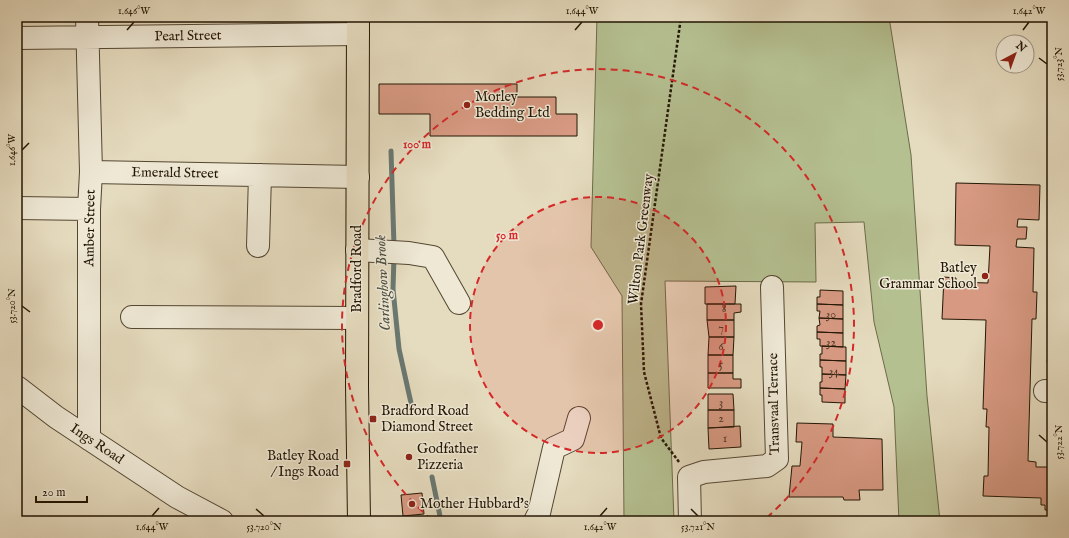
<svg xmlns="http://www.w3.org/2000/svg" width="1069" height="538" viewBox="0 0 1069 538" font-family="'IM FELL English',serif">
<rect width="100%" height="100%" fill="#e5dbbe"/>
<filter id="stains"><feTurbulence type="fractalNoise" baseFrequency=".005" numOctaves="4"/><feColorMatrix values="0 0 0 0 .2 0 0 0 0 .09 0 0 0 0 .02 0 0 0 .5 -.17"/></filter>
<radialGradient id="worn" r=".72"><stop offset=".6" stop-color="#630" stop-opacity="0"/><stop offset="1" stop-color="#630" stop-opacity=".3"/></radialGradient>
<path fill="#b5c091" stroke="#6c6b4a" d="M 597,17 L 889,17 L 911,155 L 927,396 L 940,521 L 899,521 L 894,407 L 874,322 L 864,222 L 815,223 L 816,282 L 665,281 L 674,521 L 624,521 L 622,296 L 591,247 Z"/>
<g fill="none" stroke-linecap="round" stroke-linejoin="round">
<path stroke="#697871" stroke-width="5" d="M 391,151 L 394,246
M 394,256 L 393,289 L 399,349 L 413,412
M 432,477 L 441,521"/>
</g>
<path fill="#d79982" stroke="#231604" d="M 379,84 L 517,84 L 517,97 L 556,97 L 556,114 L 577,114 L 577,136 L 430,136 L 430,114 L 379,114 Z
M 956,183 L 1040,185 L 1039,220 L 1018,219 L 1017,227 L 1027,227 L 1026,239 L 1017,239 L 1016,247 L 1034,248 L 1033,292 L 1037,292 L 1036,319 L 1032,319 L 1028,461 L 1036,462 L 1036,467 L 1052,467 L 1052,510 L 1045,510 L 1045,505 L 1041,505 L 1041,498 L 983,496 L 984,476 L 988,476 L 989,427 L 986,427 L 987,409 L 983,409 L 986,320 L 942,319 L 944,277 L 956,278 L 956,282 L 988,283 L 990,246 L 955,245 Z
M 736,286 L 735,304 L 705,304 L 705,287 Z
M 820,290 L 843,291 L 843,305 L 817,304 L 817,297 L 820,297 Z
M 707,304 L 741,304 L 741,312 L 734,313 L 734,320 L 707,320 Z
M 817,304 L 843,305 L 843,319 L 819,318 L 820,311 L 817,311 Z
M 819,318 L 843,319 L 843,333 L 817,332 L 817,326 L 820,325 Z
M 707,320 L 734,320 L 734,337 L 709,337 Z
M 817,332 L 843,333 L 843,347 L 820,346 L 820,339 L 817,339 Z
M 709,337 L 734,337 L 733,355 L 708,355 Z
M 1048,338 L 1052,338 L 1052,348 L 1048,348 Z
M 822,346 L 846,347 L 846,361 L 820,360 L 820,354 L 822,354 Z
M 708,355 L 733,355 L 733,373 L 708,373 Z
M 1048,356 L 1052,356 L 1052,363 L 1047,362 Z
M 820,360 L 846,361 L 846,375 L 822,374 L 822,367 L 820,367 Z
M 1048,371 L 1052,371 L 1052,380 L 1048,380 Z
M 708,373 L 733,373 L 733,379 L 741,379 L 741,388 L 708,388 Z
M 822,374 L 846,375 L 845,389 L 820,388 L 820,382 L 822,382 Z
M 820,388 L 845,389 L 845,403 L 822,402 L 822,395 L 820,395 Z
M 708,394 L 733,394 L 734,410 L 708,410 Z
M 708,410 L 734,410 L 734,427 L 708,428 Z
M 797,423 L 833,424 L 833,437 L 882,439 L 883,490 L 859,490 L 860,500 L 844,500 L 843,497 L 789,497 L 792,466 L 800,466 L 802,442 L 796,442 Z
M 740,426 L 741,447 L 709,449 L 708,428 Z
M 422,493 L 424,514 L 403,516 L 401,495 Z"/>
<g fill="none" stroke-linecap="round" stroke-linejoin="round">
<defs>
<path id="minor" d="M 87,17 L 91,172 L 89,209 L 89,439
M 17,38 L 358,34
M 91,172 L 358,177
M 17,208 L 89,209
M 258,246 L 260,175
M 357,250 L 409,253 L 433,257 L 459,303
M 132,317 L 357,318
M 17,387 L 56,417 L 177,497 L 222,521
M 1045,391 L 1052,391
M 535,521 L 539,513 L 554,448 L 573,439 L 579,418
M 690,521 L 689,477 L 704,472 L 767,466 L 777,459 L 772,287"/>
<path id="major" d="M 358,17 L 357,386 L 359,521"/>
</defs>
<use href="#minor" stroke="#544732" stroke-width="24"/>
<use href="#major" stroke="#231604" stroke-width="24"/>
<path stroke="#231604" stroke-width="2.5" stroke-dasharray="3 2" stroke-linecap="butt" d="M 679,462 L 661,438 L 644,372 L 641,304 L 681,17"/>
<use href="#minor" stroke="#eee8d5" stroke-width="22"/>
<use href="#major" stroke="#e5dbbe" stroke-width="22"/>
</g>
<path fill="none" stroke="#231604" stroke-width="1.5" d="M 127,30 L 134,22M 575,30 L 582,22M 1023,30 L 1029,22M 1039,58 L 1047,64M 22,150 L 29,143M 22,306 L 30,312M 1039,435 L 1047,442M 256,509 L 264,516M 691,509 L 698,516M 152,516 L 159,508M 600,516 L 607,508"/>
<circle cx="598" cy="325" r="128" fill="#d62828" fill-opacity=".12"/>
<g fill="none" stroke="#d62828" stroke-width="2" stroke-dasharray="7 5">
<circle cx="598" cy="325" r="128"/>
<path d="M432 520A256 256 0 1 1 764 520"/>
</g>
<g fill="#8f2418" stroke="#eee8d5" stroke-width="1.5">
<circle cx="467" cy="105" r="4"/>
<circle cx="985" cy="276" r="4"/>
<rect x="369" y="415" width="8" height="8" rx="2"/>
<circle cx="409" cy="457" r="4"/>
<rect x="343" y="460" width="8" height="8" rx="2"/>
<circle cx="412" cy="504" r="4"/>
</g>
<g text-anchor="middle" dominant-baseline="central" stroke-width="3" stroke-linejoin="round" paint-order="stroke">
<g font-size="12" fill="#503724">
<text x="724" y="308">8</text>
<text x="831" y="314">30</text>
<text x="721" y="328">7</text>
<text x="831" y="342">32</text>
<text x="721" y="346">6</text>
<text x="721" y="364">5</text>
<text x="834" y="371">34</text>
<text x="721" y="402">3</text>
<text x="721" y="418">2</text>
<text x="725" y="438">1</text>
</g>
<g font-size="14" fill="#231604" stroke="#eee8d5">
<text transform="translate(188 36) rotate(-1)">Pearl Street</text>
<text transform="translate(175 173) rotate(1)">Emerald Street</text>
<text transform="translate(90 228) rotate(-89)">Amber Street</text>
<text transform="translate(641 239) rotate(-83)">Wilton Park Greenway</text>
<text transform="translate(357 269) rotate(-90)">Bradford Road</text>
<text transform="translate(774 404) rotate(-91)">Transvaal Terrace</text>
<text transform="translate(97 444) rotate(34)">Ings Road</text>
</g>
<g font-size="14" fill="#231604" stroke="#eee8d5" text-anchor="start">
<text x="475" y="97">Morley<tspan x="475" dy="16">Bedding Ltd</tspan></text>
<text x="977" y="268" text-anchor="end">Batley<tspan x="977" dy="16">Grammar School</tspan></text>
<text x="381" y="411">Bradford Road<tspan x="381" dy="16">Diamond Street</tspan></text>
<text x="417" y="449">Godfather<tspan x="417" dy="16">Pizzeria</tspan></text>
<text x="339" y="456" text-anchor="end">Batley Road<tspan x="339" dy="16">/ Ings Road</tspan></text>
<text x="420" y="504">Mother Hubbard's</text>
</g>
<g font-size="15" font-style="italic" fill="#4c4f43" stroke="#eee8d5">
<text transform="translate(383 283) rotate(-93)">Carlinghow Brook</text>
</g>
</g>
<circle cx="598" cy="325" r="6" fill="#d62828" stroke="#eee8d5" stroke-width="2"/>
<g font-size="12" text-anchor="middle" font-weight="bold" fill="#d62828" stroke="#eee8d5" stroke-width="3" stroke-linejoin="round" paint-order="stroke">
<text x="417" y="148">100 m</text>
<text x="507" y="239">50 m</text>
</g>
<rect width="1069" height="538" fill="none" stroke="#e5dbbe" stroke-width="44"/>
<g transform="translate(1015 54) rotate(41)"><circle r="19" fill="#eee8d5" stroke="#9d9481"/>
<path d="M0-3L7 15L0 10L-7 15Z" fill="#8f2418"/>
<text y="-6" font-size="11" font-weight="bold" text-anchor="middle" fill="#231604">N</text>
</g>
<path d="M36 496v6h51v-6" fill="none" stroke="#231604" stroke-width="2"/>
<text x="42" y="496" font-size="12" fill="#231604" stroke="#eee8d5" stroke-width="3" paint-order="stroke">20 m</text>
<rect x="22" y="22" width="1025" height="494" fill="none" stroke="#231604" stroke-width="1.5"/>
<g font-size="10" text-anchor="middle" fill="#231604">
<text x="134" y="14">1.646°W</text>
<text x="582" y="14">1.644°W</text>
<text x="1029" y="14">1.642°W</text>
<text transform="translate(1058 64) rotate(-90)" y="4">53.723°N</text>
<text transform="translate(11 150) rotate(-90)" y="4">1.646°W</text>
<text transform="translate(11 306) rotate(-90)" y="4">53.720°N</text>
<text transform="translate(1058 442) rotate(-90)" y="4">53.722°N</text>
<text x="152" y="530">1.644°W</text>
<text x="264" y="530">53.720°N</text>
<text x="600" y="530">1.642°W</text>
<text x="698" y="530">53.721°N</text>
</g>
<rect width="100%" height="100%" filter="url(#stains)"/>
<rect width="100%" height="100%" fill="url(#worn)"/>
</svg>
